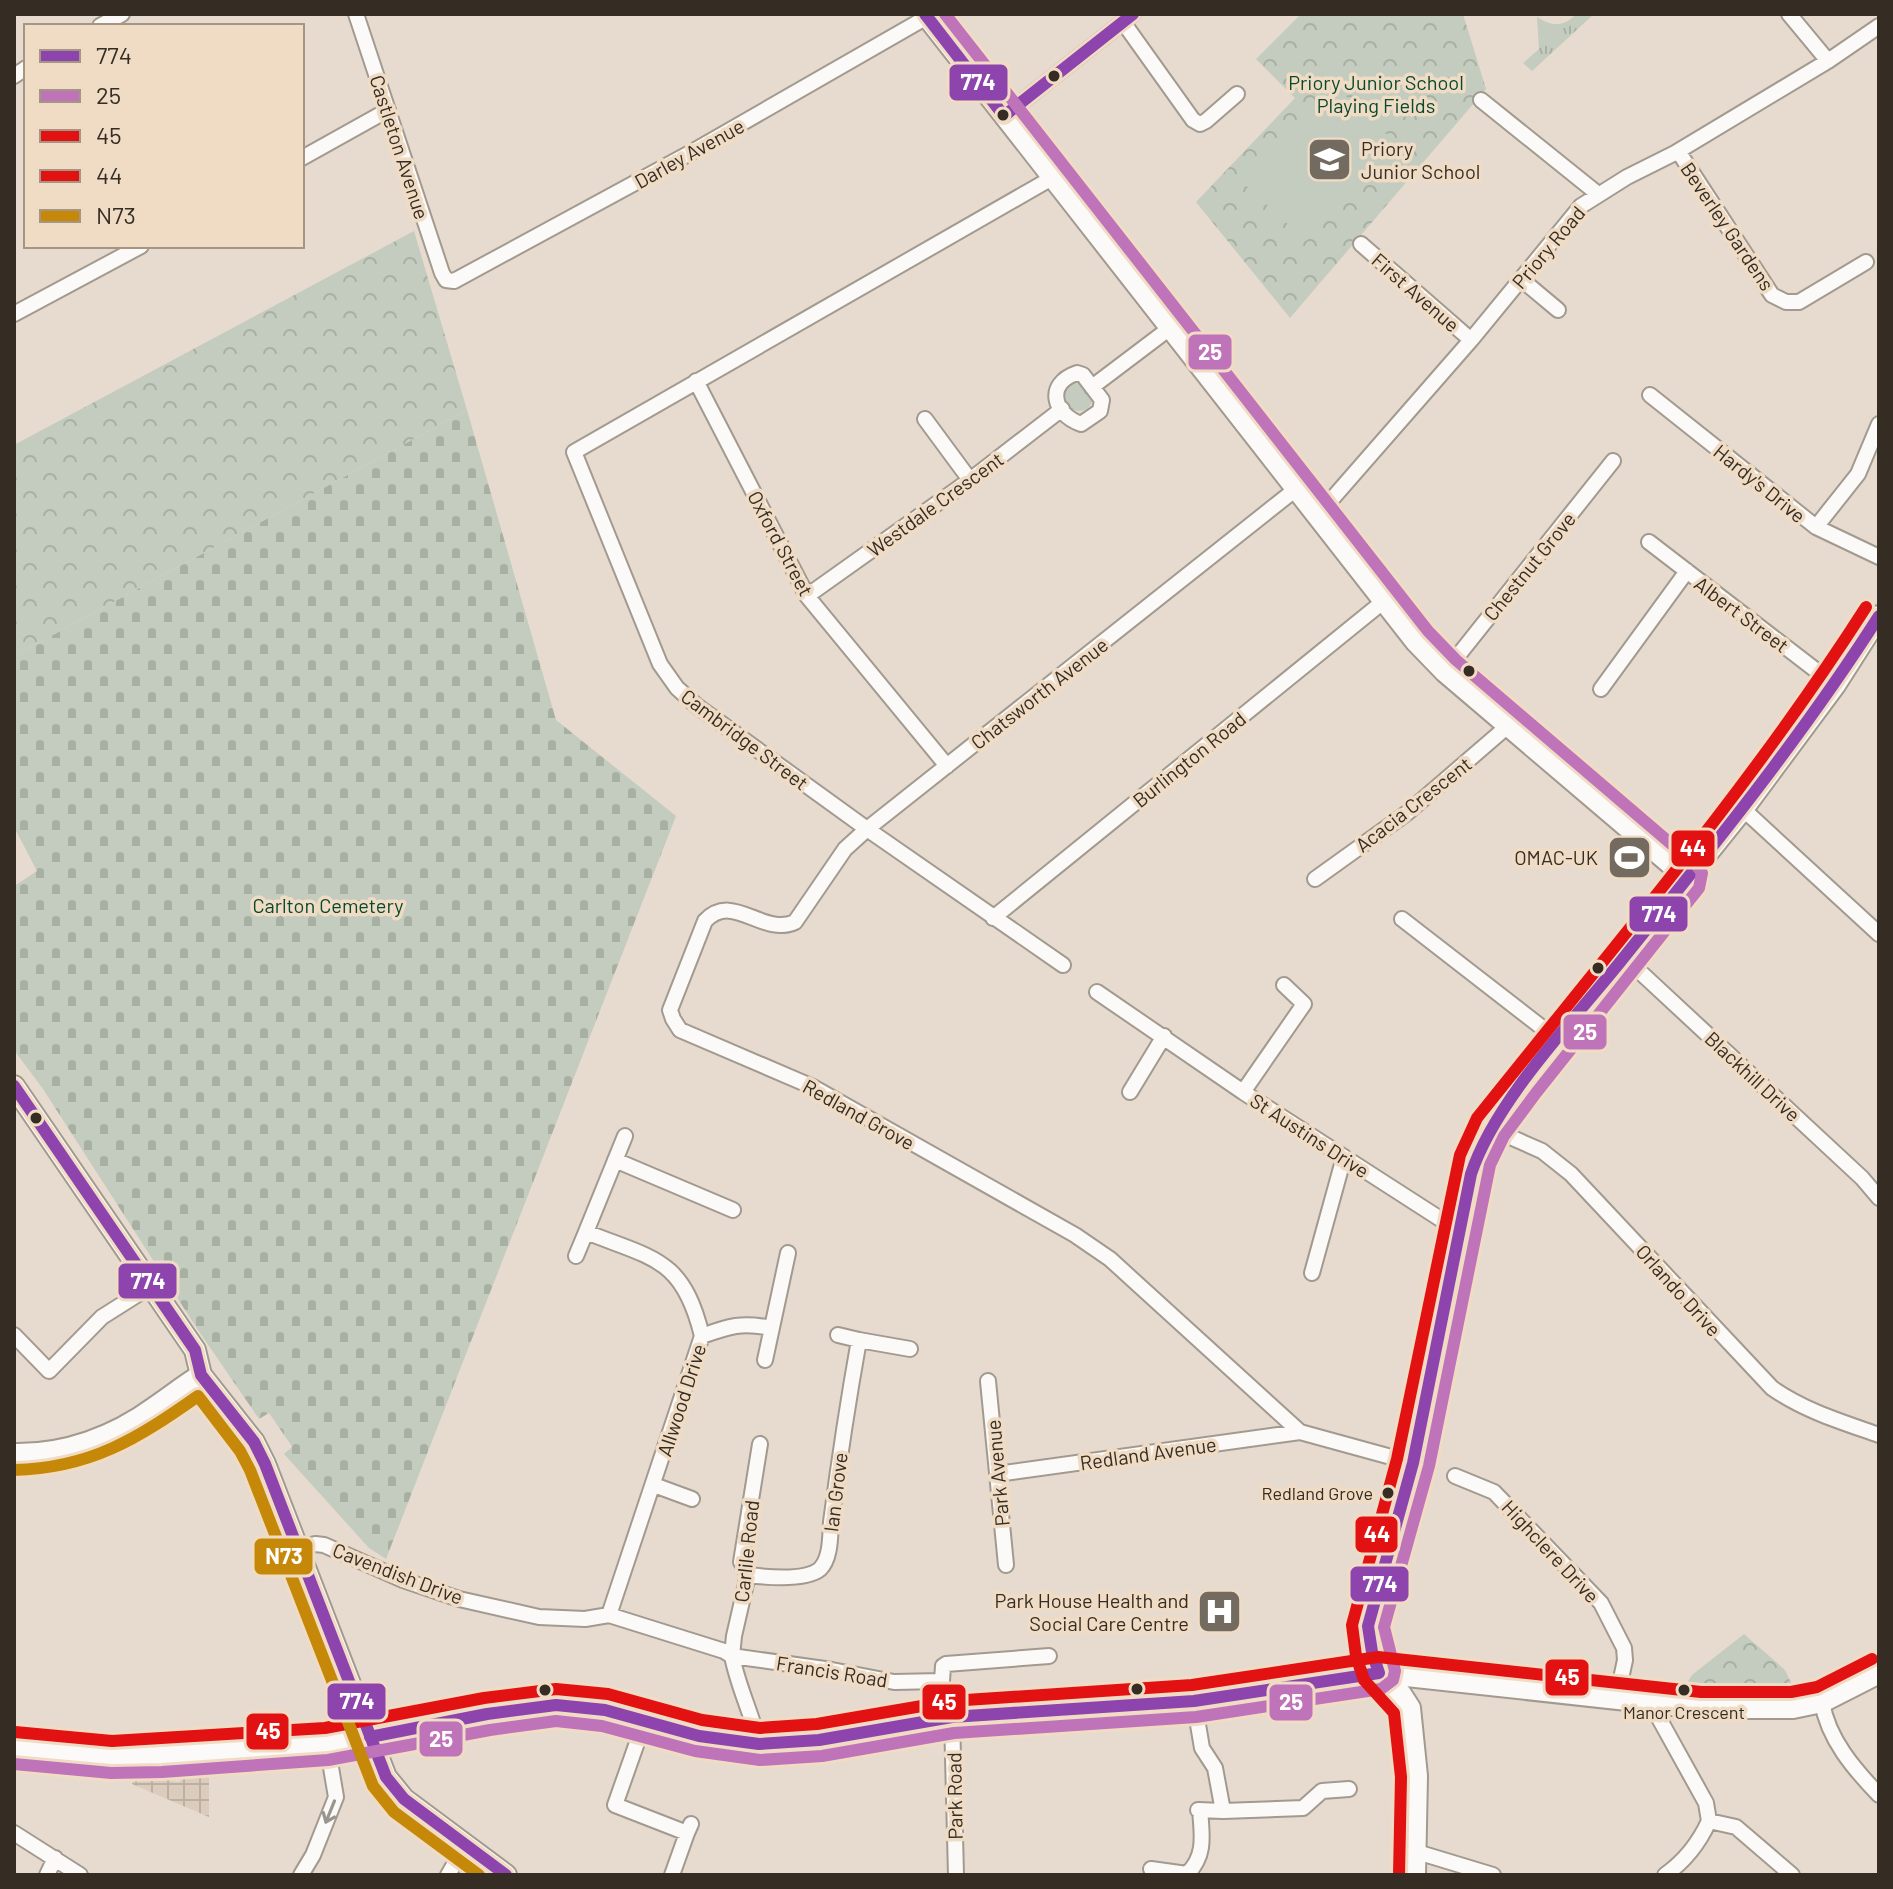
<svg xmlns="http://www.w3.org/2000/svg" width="1893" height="1889" viewBox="0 0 1893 1889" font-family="Barlow,sans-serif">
<defs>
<pattern id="industrial-grid" width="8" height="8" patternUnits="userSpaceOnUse" patternTransform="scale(2)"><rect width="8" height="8" fill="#dbccbe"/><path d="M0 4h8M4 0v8" fill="none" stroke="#bdb0a3"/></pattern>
<pattern id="grass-tufts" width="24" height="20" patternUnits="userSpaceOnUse" patternTransform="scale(2)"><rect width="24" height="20" fill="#c3ccbf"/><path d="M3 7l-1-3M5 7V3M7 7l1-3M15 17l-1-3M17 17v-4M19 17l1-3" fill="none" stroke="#a8b0a4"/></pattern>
<pattern id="cemetery-stones" width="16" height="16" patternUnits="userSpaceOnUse" patternTransform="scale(2)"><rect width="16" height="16" fill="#c3ccbf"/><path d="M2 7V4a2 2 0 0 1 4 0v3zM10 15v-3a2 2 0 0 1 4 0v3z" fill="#a8b0a4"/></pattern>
<pattern id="park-crowns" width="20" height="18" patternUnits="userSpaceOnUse" patternTransform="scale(2)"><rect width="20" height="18" fill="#c3ccbf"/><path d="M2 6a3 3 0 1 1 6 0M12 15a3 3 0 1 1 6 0" fill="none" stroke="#a8b0a4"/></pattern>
</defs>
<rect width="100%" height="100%" fill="#e6dbce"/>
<path fill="url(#industrial-grid)" d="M 209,1770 L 209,1817 L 132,1784 L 134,1775 L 164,1773 L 171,1777 L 171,1781 L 179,1782 L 182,1778 L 192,1779 Z"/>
<path fill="url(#grass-tufts)" d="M 1576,14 L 1594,14 L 1532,71 L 1523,63 L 1539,49 L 1537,17 C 1552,27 1564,27 1576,14 Z
M1065 397a14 14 0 1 1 28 0a14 14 0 1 1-28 0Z"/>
<path fill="url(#cemetery-stones)" d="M 467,410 L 556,720 L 676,816 L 386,1559 L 369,1548 L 284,1454 L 292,1447 L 291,1445 L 269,1413 L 259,1419 L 198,1330 L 43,1089 L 14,1050 L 14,886 L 37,871 L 14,827 L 14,656 Z"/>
<path fill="url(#park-crowns)" d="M 1301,14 L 1463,14 L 1486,89 L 1290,318 L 1196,202 L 1295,98 L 1256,59 Z
M 414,231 L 467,410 L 14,656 L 14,445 Z
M 1744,1634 L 1785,1670 L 1797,1695 L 1758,1697 L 1682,1691 L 1692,1675 Z"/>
<path fill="#c3ccbf" d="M 1332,83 L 1397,144 L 1306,241 L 1241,181 Z"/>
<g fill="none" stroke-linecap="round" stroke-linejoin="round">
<defs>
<path id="street" d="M 356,14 L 442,273 L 446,280 L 454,281 L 690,153 L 927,17
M 1789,14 L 1828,61
M 1123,22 L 1193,120 L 1200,124 L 1206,121 L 1237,94
M 100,26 L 122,14
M 14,76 L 26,68
M 1481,100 L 1598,194
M 1004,116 L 1133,14
M 1675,153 L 1680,154 L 1772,295 L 1786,302 L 1799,302 L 1866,262
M 302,158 L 388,110
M 1052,178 L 574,452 L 660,664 L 677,688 L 697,706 L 867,829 L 1063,965
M 1361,244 L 1471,340
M 1521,279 L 1558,310
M 14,314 L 141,246
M 1077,373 L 1083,375 L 1102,400 L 1100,411 L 1081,424 C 1053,414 1045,384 1077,373 Z
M 696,381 L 807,596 L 947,766
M 1092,387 L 1170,328
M 1650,395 L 1816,527 L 1879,557
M 925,419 L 970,480
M 1296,489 L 867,829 L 845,849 L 795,922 C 763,937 733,891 705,921 L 670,1010 L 673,1019 L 680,1030 L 813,1087 L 1075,1235 L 1110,1259 L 1300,1432 L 1413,1463
M 1318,515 L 1471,340 L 1581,206 L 1627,177 L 1675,153 L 1828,61 L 1879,26
M 1816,527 L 1858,474 L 1879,424
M 1649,542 L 1835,685
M 807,596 L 970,480 L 1062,409
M 1445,672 L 1613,461
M 1601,689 L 1687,571
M 1743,809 L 1879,934
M 1315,879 L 1407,813 L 1509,725
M 993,918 L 1384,601
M 1402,919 L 1558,1040
M 1624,957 L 1862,1178 L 1879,1198
M 1097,992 L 1243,1092 L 1459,1231
M 1130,1092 L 1164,1036
M 1243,1092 L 1304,1004 L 1284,985
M 1490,1128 L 1542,1151 L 1571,1174 L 1772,1388 C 1805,1411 1842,1422 1879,1435
M 615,1160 L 733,1210
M 576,1256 L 586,1232
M 1312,1273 L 1344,1157
M 14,1335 L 49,1371 L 102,1317 L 151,1286
M 838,1335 L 859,1340
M 702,1336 C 729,1326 742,1322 771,1328
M 765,1360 L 788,1253
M 988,1381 L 1006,1565
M 760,1444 L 741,1562 L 748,1575 L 734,1636 L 732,1656 L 832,1670 L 894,1682 L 942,1681 L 944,1718
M 997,1474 L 1300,1432
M 1455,1476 L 1494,1492 L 1601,1603 L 1624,1648 L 1625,1660 L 1617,1697
M 654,1485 L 692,1499
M 299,1550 L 315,1544 L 324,1545 L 403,1580 L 459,1599 L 539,1617 L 585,1619 L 609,1615 L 724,1651 L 732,1656 C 738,1687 752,1714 759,1744
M 748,1575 C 765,1577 806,1581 820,1569 C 831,1558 830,1536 831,1522 C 839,1461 848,1401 859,1340 L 910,1349
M 609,1615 L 702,1336 C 683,1258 654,1259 586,1232 L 625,1136
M 942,1681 L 943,1666 L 946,1664 L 1049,1656
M 1194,1701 L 1202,1748 L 1215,1768 L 1223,1811 L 1198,1810
M 1650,1702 L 1706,1803 L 1709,1821 C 1699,1843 1685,1861 1665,1875
M 1822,1702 C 1828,1739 1854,1769 1879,1795
M 952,1717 L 956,1875
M 645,1720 L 615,1805 L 687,1833 L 691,1824
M 1223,1811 L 1303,1808 L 1322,1791 L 1349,1789
M 1709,1821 L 1736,1827 L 1792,1875
M 14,1833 L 80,1875
M 1417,1852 L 1493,1875
M 1151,1869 L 1187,1874 C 1206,1856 1202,1835 1200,1810
M 47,1875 L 55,1858
M 301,1875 L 313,1855 L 336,1797 L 327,1744
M 448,1875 L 466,1844
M 672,1875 L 687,1833"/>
<path id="secondary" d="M 925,14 L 1416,642 L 1445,672 L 1687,878
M 14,1086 L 195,1350 L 201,1375 L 254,1442 L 265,1464 L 386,1777 L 404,1799 L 506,1875
M 14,1454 C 65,1455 114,1437 155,1407 C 171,1396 185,1385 201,1375
M 1379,1673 L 1372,1652 L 1368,1626 L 1413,1463 L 1471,1174 C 1481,1139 1502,1112 1523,1083 L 1743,809 L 1835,685 L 1879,616
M 1379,1673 L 1401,1694 L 1410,1708 L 1417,1776 L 1415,1875
M 14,1748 L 111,1757 L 161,1756 L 327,1744 L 487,1714 L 556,1705 L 605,1710 L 699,1736 L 759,1744 L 819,1740 L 952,1717 L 1194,1701 L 1379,1673 L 1700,1708 L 1793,1708 L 1822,1702 L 1879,1673"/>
</defs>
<use href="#street" stroke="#a29a8f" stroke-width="18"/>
<use href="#secondary" stroke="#a29a8f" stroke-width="24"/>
<use href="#street" stroke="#fbfaf8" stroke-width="14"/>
<use href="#secondary" stroke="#fbfaf8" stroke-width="20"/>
<defs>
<path id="bus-1" d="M 925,14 L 1004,116 L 1133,14
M 14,1086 L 195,1350 L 201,1375 L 254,1442 L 265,1464 L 386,1777 L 404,1799 L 506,1875
M 370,1737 L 487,1714 L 556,1705 L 605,1710 L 699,1736 L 759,1744 L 819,1740 L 952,1717 L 1194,1701 L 1379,1673 L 1372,1652 L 1368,1626 L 1413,1463 L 1471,1174 C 1495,1101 1572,1022 1621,961 C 1711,849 1801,738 1879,616"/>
<path id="bus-2" d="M 14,1764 L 111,1773 L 162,1772 L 328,1760 L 490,1730 L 556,1721 L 602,1726 L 695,1751 L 760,1760 L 822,1756 L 954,1733 L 1196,1717 L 1381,1689 L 1393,1680 L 1395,1671 L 1384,1627 L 1429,1466 L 1490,1165 L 1504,1136 L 1536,1093 L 1699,888 L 1702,873 L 1697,866 L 1456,660 L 1428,631 L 945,14"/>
<path id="bus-3" d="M 15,1732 L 112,1741 L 325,1728 L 484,1698 L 556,1689 L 608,1694 L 702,1720 L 760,1728 L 817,1724 L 951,1701 L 1192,1685 L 1378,1657 L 1701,1692 L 1791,1692 L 1817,1687 L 1872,1659"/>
<path id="bus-4" d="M 1399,1875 L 1401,1777 L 1394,1713 L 1364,1680 L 1356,1656 L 1352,1625 L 1397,1459 L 1460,1155 L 1477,1118 C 1610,951 1751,787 1866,607"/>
<path id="bus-5" d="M 14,1470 C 91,1468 137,1439 198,1396 L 240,1451 L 250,1470 L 373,1786 L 394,1812 L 479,1875"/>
</defs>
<use href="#bus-1" stroke="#f0dcc4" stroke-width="18"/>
<use href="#bus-2" stroke="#f0dcc4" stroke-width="18"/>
<use href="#bus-3" stroke="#f0dcc4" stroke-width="18"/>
<use href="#bus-4" stroke="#f0dcc4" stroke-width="18"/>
<use href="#bus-5" stroke="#f0dcc4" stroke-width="18"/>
<use href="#bus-1" stroke="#8e44ad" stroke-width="12"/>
<use href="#bus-2" stroke="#bf73b8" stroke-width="12"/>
<use href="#bus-3" stroke="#e21212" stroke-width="12"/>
<use href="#bus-4" stroke="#e21212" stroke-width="12"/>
<use href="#bus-5" stroke="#c68809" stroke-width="12"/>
</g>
<defs><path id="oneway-shaft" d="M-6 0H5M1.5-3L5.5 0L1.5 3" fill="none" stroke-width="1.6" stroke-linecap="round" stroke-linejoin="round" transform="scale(2)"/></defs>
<use stroke="#98948e" href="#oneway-shaft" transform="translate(330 1812) rotate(112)"/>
<defs>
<symbol id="school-square" viewBox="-11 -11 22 22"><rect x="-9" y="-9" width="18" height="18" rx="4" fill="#736a60" stroke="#f0dcc4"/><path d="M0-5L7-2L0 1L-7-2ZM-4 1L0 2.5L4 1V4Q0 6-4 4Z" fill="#fff"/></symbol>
<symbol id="stadium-square" viewBox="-11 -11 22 22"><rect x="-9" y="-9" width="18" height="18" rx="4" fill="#736a60" stroke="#f0dcc4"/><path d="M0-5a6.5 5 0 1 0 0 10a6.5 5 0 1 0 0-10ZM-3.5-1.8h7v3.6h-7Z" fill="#fff"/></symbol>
<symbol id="hospital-square" viewBox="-11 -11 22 22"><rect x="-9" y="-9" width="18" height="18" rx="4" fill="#736a60" stroke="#f0dcc4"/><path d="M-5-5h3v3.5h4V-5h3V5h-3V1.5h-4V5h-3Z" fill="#fff"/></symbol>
</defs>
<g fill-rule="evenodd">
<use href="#school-square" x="1304" y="134" width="51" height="51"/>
<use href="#stadium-square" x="1604" y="832" width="51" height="51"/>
<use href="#hospital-square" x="1194" y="1586" width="51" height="51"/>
</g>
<g fill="#352d24" stroke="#f0dcc4" stroke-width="3">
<circle cx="1054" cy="76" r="7"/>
<circle cx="1003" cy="115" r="7"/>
<circle cx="1469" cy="671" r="7"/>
<circle cx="1598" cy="968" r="7"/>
<circle cx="36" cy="1118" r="7"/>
<circle cx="1388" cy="1493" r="7"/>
<circle cx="1137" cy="1689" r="7"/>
<circle cx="545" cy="1690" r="7"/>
<circle cx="1684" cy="1690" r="7"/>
</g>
<g text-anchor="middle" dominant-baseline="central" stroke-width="7" stroke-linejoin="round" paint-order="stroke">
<g font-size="18" fill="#352d24" stroke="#f0dcc4" text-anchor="end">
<text x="1373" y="1493">Redland Grove</text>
<text x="1684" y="1712" text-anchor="middle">Manor Crescent</text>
</g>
<g font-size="20" fill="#07492f" stroke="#f0dcc4">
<text x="1376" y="82">Priory Junior School<tspan x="1376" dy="23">Playing Fields</tspan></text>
<text x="328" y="905">Carlton Cemetery</text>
</g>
<g font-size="20" fill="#352d24" stroke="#f0dcc4">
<text transform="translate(400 147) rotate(72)">Castleton Avenue</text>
<text transform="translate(689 153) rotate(-29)">Darley Avenue</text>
<text transform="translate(1728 226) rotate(56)">Beverley Gardens</text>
<text transform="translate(1548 247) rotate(-50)">Priory Road</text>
<text transform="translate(1416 292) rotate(41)">First Avenue</text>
<text transform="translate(1760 483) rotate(39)">Hardy's Drive</text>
<text transform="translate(935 504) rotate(-36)">Westdale Crescent</text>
<text transform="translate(781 543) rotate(62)">Oxford Street</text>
<text transform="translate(1529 566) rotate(-51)">Chestnut Grove</text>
<text transform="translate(1742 614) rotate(37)">Albert Street</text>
<text transform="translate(1039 693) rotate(-38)">Chatsworth Avenue</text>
<text transform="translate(745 739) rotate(37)">Cambridge Street</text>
<text transform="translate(1189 759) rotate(-39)">Burlington Road</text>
<text transform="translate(1413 804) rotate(-38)">Acacia Crescent</text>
<text transform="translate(1753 1076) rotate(43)">Blackhill Drive</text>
<text transform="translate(859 1114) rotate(29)">Redland Grove</text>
<text transform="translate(1310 1135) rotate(33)">St Austins Drive</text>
<text transform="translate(1679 1290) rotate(48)">Orlando Drive</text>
<text transform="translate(681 1400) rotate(-72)">Allwood Drive</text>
<text transform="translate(1148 1453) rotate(-8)">Redland Avenue</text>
<text transform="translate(997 1473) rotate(-95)">Park Avenue</text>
<text transform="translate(835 1492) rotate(-83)">Ian Grove</text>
<text transform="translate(746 1551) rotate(-84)">Carlile Road</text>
<text transform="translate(1551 1551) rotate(47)">Highclere Drive</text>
<text transform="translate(398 1573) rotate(21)">Cavendish Drive</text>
<text transform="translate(832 1671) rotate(9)">Francis Road</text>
<text transform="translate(954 1796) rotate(-91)">Park Road</text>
</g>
<g font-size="20" fill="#352d24" stroke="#f0dcc4" text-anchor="end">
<text x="1361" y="148" text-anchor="start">Priory<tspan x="1361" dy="23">Junior School</tspan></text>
<text x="1598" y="857">OMAC-UK</text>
<text x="1189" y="1600">Park House Health and<tspan x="1189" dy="23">Social Care Centre</tspan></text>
</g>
</g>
<g stroke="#f0dcc4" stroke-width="3">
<rect x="948" y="63" width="61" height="39" rx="8" fill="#8e44ad"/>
<rect x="1187" y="333" width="46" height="38" rx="8" fill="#bf73b8"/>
<rect x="1670" y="829" width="46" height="39" rx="8" fill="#e21212"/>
<rect x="1628" y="895" width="61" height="38" rx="8" fill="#8e44ad"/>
<rect x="1562" y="1013" width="46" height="38" rx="8" fill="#bf73b8"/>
<rect x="117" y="1262" width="61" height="38" rx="8" fill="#8e44ad"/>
<rect x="1354" y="1515" width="45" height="39" rx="8" fill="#e21212"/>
<rect x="253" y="1537" width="61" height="39" rx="8" fill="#c68809"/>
<rect x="1349" y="1565" width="61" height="38" rx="8" fill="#8e44ad"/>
<rect x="1544" y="1658" width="46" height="39" rx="8" fill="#e21212"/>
<rect x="326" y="1682" width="61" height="39" rx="8" fill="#8e44ad"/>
<rect x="921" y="1683" width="46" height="38" rx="8" fill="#e21212"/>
<rect x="1268" y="1683" width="46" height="39" rx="8" fill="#bf73b8"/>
<rect x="245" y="1712" width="45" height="39" rx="8" fill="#e21212"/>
<rect x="418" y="1720" width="46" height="38" rx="8" fill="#bf73b8"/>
</g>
<g font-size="22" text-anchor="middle" font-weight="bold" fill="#fff">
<text x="978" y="90">774</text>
<text x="1210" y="360">25</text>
<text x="1693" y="856">44</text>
<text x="1659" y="922">774</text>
<text x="1585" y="1040">25</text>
<text x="148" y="1289">774</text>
<text x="1377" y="1542">44</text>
<text x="284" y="1564">N73</text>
<text x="1380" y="1592">774</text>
<text x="1567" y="1685">45</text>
<text x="357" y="1709">774</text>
<text x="944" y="1710">45</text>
<text x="1291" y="1710">25</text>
<text x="268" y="1739">45</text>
<text x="441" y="1747">25</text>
</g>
<rect width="1893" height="1889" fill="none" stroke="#352d24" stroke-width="32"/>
<rect x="24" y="24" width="280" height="224" fill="#f0dcc4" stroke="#a59684" stroke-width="2"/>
<rect x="40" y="50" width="40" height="12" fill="#8e44ad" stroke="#a59684" stroke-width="2"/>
<text x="96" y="64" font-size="24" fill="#352d24">774</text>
<rect x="40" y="90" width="40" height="12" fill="#bf73b8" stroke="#a59684" stroke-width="2"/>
<text x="96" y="104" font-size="24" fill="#352d24">25</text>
<rect x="40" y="130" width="40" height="12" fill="#e21212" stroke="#a59684" stroke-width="2"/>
<text x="96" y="144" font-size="24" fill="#352d24">45</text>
<rect x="40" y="170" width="40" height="12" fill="#e21212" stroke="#a59684" stroke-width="2"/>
<text x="96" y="184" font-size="24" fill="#352d24">44</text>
<rect x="40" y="210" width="40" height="12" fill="#c68809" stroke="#a59684" stroke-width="2"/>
<text x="96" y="224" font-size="24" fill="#352d24">N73</text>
</svg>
